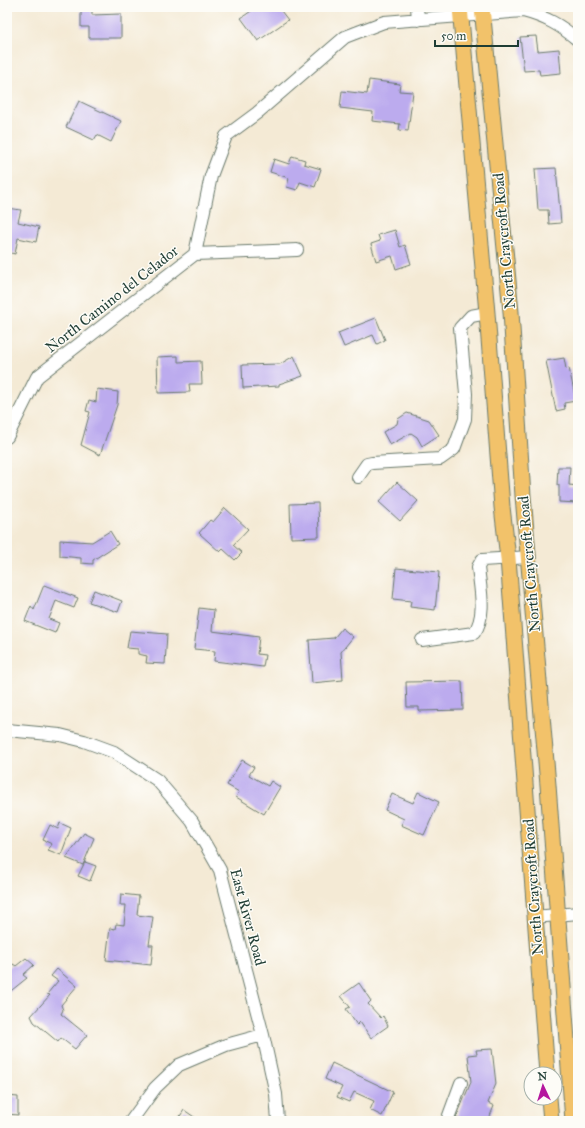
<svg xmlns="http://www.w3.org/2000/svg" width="585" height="1128" viewBox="0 0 585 1128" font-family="'IM FELL Great Primer',serif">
<rect width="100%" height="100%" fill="#fdfcf7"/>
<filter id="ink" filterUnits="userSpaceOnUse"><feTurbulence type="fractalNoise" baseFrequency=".025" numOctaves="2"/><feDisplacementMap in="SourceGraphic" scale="8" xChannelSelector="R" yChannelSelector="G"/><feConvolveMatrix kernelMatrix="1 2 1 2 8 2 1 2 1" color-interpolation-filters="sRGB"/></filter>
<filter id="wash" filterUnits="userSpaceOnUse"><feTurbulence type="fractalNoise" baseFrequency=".012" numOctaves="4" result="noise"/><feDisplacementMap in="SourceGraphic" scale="16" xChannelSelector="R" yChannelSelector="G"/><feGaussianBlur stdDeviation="0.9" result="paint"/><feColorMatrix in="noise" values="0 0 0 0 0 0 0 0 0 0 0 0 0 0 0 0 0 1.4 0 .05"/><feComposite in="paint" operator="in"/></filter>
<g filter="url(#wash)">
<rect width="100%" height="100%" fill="#f4ead5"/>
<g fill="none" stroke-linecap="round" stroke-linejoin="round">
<path stroke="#44abc3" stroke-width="3.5" d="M 7,95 L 7,97"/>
</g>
<g id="blocks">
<path fill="#bcabee" d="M 257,7 L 278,7 L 288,20 L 258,41 L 241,18 Z
M 92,9 L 92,15 L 121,14 L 121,38 L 89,38 L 89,27 L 81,27 L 81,10 Z
M 536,36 L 538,51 L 559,49 L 561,73 L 540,75 L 539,70 L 524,71 L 520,37 Z
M 369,80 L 400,84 L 399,91 L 413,92 L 408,131 L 399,130 L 400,124 L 372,121 L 373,112 L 340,108 L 342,91 L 367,94 Z
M 79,101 L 121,121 L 111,142 L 97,135 L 94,140 L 66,127 Z
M 292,156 L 305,160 L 304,164 L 321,169 L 315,187 L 300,182 L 297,190 L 287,187 L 289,178 L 270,172 L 274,159 L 289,164 Z
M 556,168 L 561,223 L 549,224 L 548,210 L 538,210 L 535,169 Z
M 7,208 L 21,210 L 18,222 L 39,227 L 36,242 L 18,238 L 15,254 L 7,252 Z
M 395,230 L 400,247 L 405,245 L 411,264 L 396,269 L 392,256 L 376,261 L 371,244 L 380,241 L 378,235 Z
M 376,318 L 385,340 L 377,344 L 373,335 L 344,347 L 338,333 Z
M 178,356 L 178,362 L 201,361 L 202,384 L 189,384 L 190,392 L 158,393 L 157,357 Z
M 294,356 L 303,376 L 279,384 L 279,386 L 243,388 L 242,365 L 280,364 Z
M 564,358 L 566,369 L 569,368 L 576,401 L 564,403 L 565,409 L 556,411 L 546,361 Z
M 97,389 L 118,392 L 117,405 L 100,455 L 81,445 L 90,412 L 86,411 L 89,400 L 96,402 Z
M 407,413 L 429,420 L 439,435 L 422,446 L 417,437 L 411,433 L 390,445 L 383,432 L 397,424 L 398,419 Z
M 558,467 L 570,467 L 569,485 L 578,486 L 578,503 L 559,502 L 559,485 L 557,485 Z
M 397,482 L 418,501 L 400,521 L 379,502 Z
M 318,503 L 319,537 L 291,538 L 290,504 Z
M 225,508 L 248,529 L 233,545 L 242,553 L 235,560 L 223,549 L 220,552 L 199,533 L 210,520 L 213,522 Z
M 110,531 L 118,544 L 93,560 L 93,564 L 81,563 L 81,558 L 60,556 L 60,540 L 92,542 Z
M 396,568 L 439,572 L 435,610 L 410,607 L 411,601 L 393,599 Z
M 44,585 L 78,598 L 74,608 L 56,601 L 49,619 L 59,623 L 55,633 L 25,621 L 31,606 L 34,610 Z
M 94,590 L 122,601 L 118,612 L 89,602 Z
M 199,608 L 214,610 L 212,631 L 259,637 L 257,654 L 265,655 L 263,667 L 214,661 L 215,651 L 194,649 Z
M 342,628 L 353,637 L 341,652 L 343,680 L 312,683 L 309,640 L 334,638 Z
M 130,631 L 167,634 L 165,664 L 146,663 L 147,656 L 138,654 L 138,649 L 127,648 Z
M 462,681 L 463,710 L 419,711 L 419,707 L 407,707 L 406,682 Z
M 242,760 L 254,767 L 249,775 L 268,786 L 271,781 L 280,787 L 264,814 L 236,797 L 239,792 L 227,785 Z
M 418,792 L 439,802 L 424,835 L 401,825 L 404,819 L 385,810 L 392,794 L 413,803 Z
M 60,823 L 71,828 L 61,855 L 48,850 L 52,844 L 43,840 L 50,825 L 58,829 Z
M 84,833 L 94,838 L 83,865 L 66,858 Z
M 85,862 L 96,866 L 90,881 L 78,876 Z
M 121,894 L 139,896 L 137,915 L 153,917 L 149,945 L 153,945 L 151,965 L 106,960 L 110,928 L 115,929 L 116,924 L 124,925 L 126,905 L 120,905 Z
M 26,958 L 34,965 L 23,975 L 27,978 L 7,994 L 7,969 L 13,964 L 16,966 Z
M 57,969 L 77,986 L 61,1005 L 63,1010 L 61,1014 L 87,1035 L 75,1049 L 61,1038 L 58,1042 L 34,1022 L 31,1016 L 50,995 L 47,994 L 58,981 L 51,976 Z
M 359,983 L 371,1001 L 368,1004 L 381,1018 L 383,1016 L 388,1026 L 371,1038 L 360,1022 L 357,1025 L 346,1009 L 350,1007 L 341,996 Z
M 492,1049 L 496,1084 L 488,1103 L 494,1106 L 488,1121 L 464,1121 L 456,1118 L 471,1082 L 468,1055 L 477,1054 L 476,1050 Z
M 332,1063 L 393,1092 L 382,1116 L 370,1110 L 374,1101 L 354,1092 L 349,1102 L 337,1097 L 342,1087 L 325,1079 Z
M 7,1096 L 18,1097 L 18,1115 L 7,1114 Z
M 184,1110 L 200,1121 L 177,1121 Z"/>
</g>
</g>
<g filter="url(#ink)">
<use href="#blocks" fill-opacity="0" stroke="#6a7a6c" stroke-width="1"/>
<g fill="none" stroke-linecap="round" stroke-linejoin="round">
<defs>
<path id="minor" d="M 417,7 L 418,20
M 195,254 L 297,250
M 7,437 L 37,377 L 195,254 L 211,176 L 226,136 L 257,113 L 345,37 L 384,22 L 523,11 C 546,17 560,25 578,40
M 358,477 L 367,464 L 372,463 L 440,459 L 454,449 L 465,419 L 466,394 L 460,328 L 471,316 L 487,313
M 422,640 L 474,633 C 487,615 480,588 478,567 L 482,560 L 529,557
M 7,730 L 60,735 L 84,741 L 114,752 L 157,780 L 192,821 L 220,870 L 263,1035 L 276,1094 L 278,1121
M 535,917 L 578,913
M 131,1121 L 155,1088 L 179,1065 L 226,1045 L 263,1035
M 447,1121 L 461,1083"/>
<path id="major" d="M 460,7 L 487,313 L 502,507 L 508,558 L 547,1074
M 482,7 L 511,312 L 523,496 L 548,785 L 573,1121
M 549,1098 L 551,1121"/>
</defs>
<use href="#minor" stroke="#6a7a6c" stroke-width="14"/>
<use href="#major" stroke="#6a7a6c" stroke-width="17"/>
<use href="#minor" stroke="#fff" stroke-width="12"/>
<use href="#major" stroke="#f2c26a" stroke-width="15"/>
</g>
</g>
<g text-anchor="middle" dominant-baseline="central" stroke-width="3" stroke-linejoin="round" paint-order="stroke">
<g font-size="15" fill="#1f3d34" stroke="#fdfcf7">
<text transform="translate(504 241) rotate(-95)">North Craycroft Road</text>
<text transform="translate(112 299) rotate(-38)">North Camino del Celador</text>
<text transform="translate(529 564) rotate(-95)">North Craycroft Road</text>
<text transform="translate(533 887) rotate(-94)">North Craycroft Road</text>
<text transform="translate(248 917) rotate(75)">East River Road</text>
</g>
</g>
<rect width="585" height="1128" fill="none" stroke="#fdfcf7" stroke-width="24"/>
<g transform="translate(543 1086) rotate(356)"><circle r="19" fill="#fdfcf7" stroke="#a4b0a9"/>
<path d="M0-3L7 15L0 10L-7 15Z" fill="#b5179e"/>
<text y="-6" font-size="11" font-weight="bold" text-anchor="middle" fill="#1f3d34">N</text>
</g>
<path d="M435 40v6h83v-6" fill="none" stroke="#1f3d34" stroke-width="2"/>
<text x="441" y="40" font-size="12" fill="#1f3d34" stroke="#fdfcf7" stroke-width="3" paint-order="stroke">50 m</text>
</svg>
